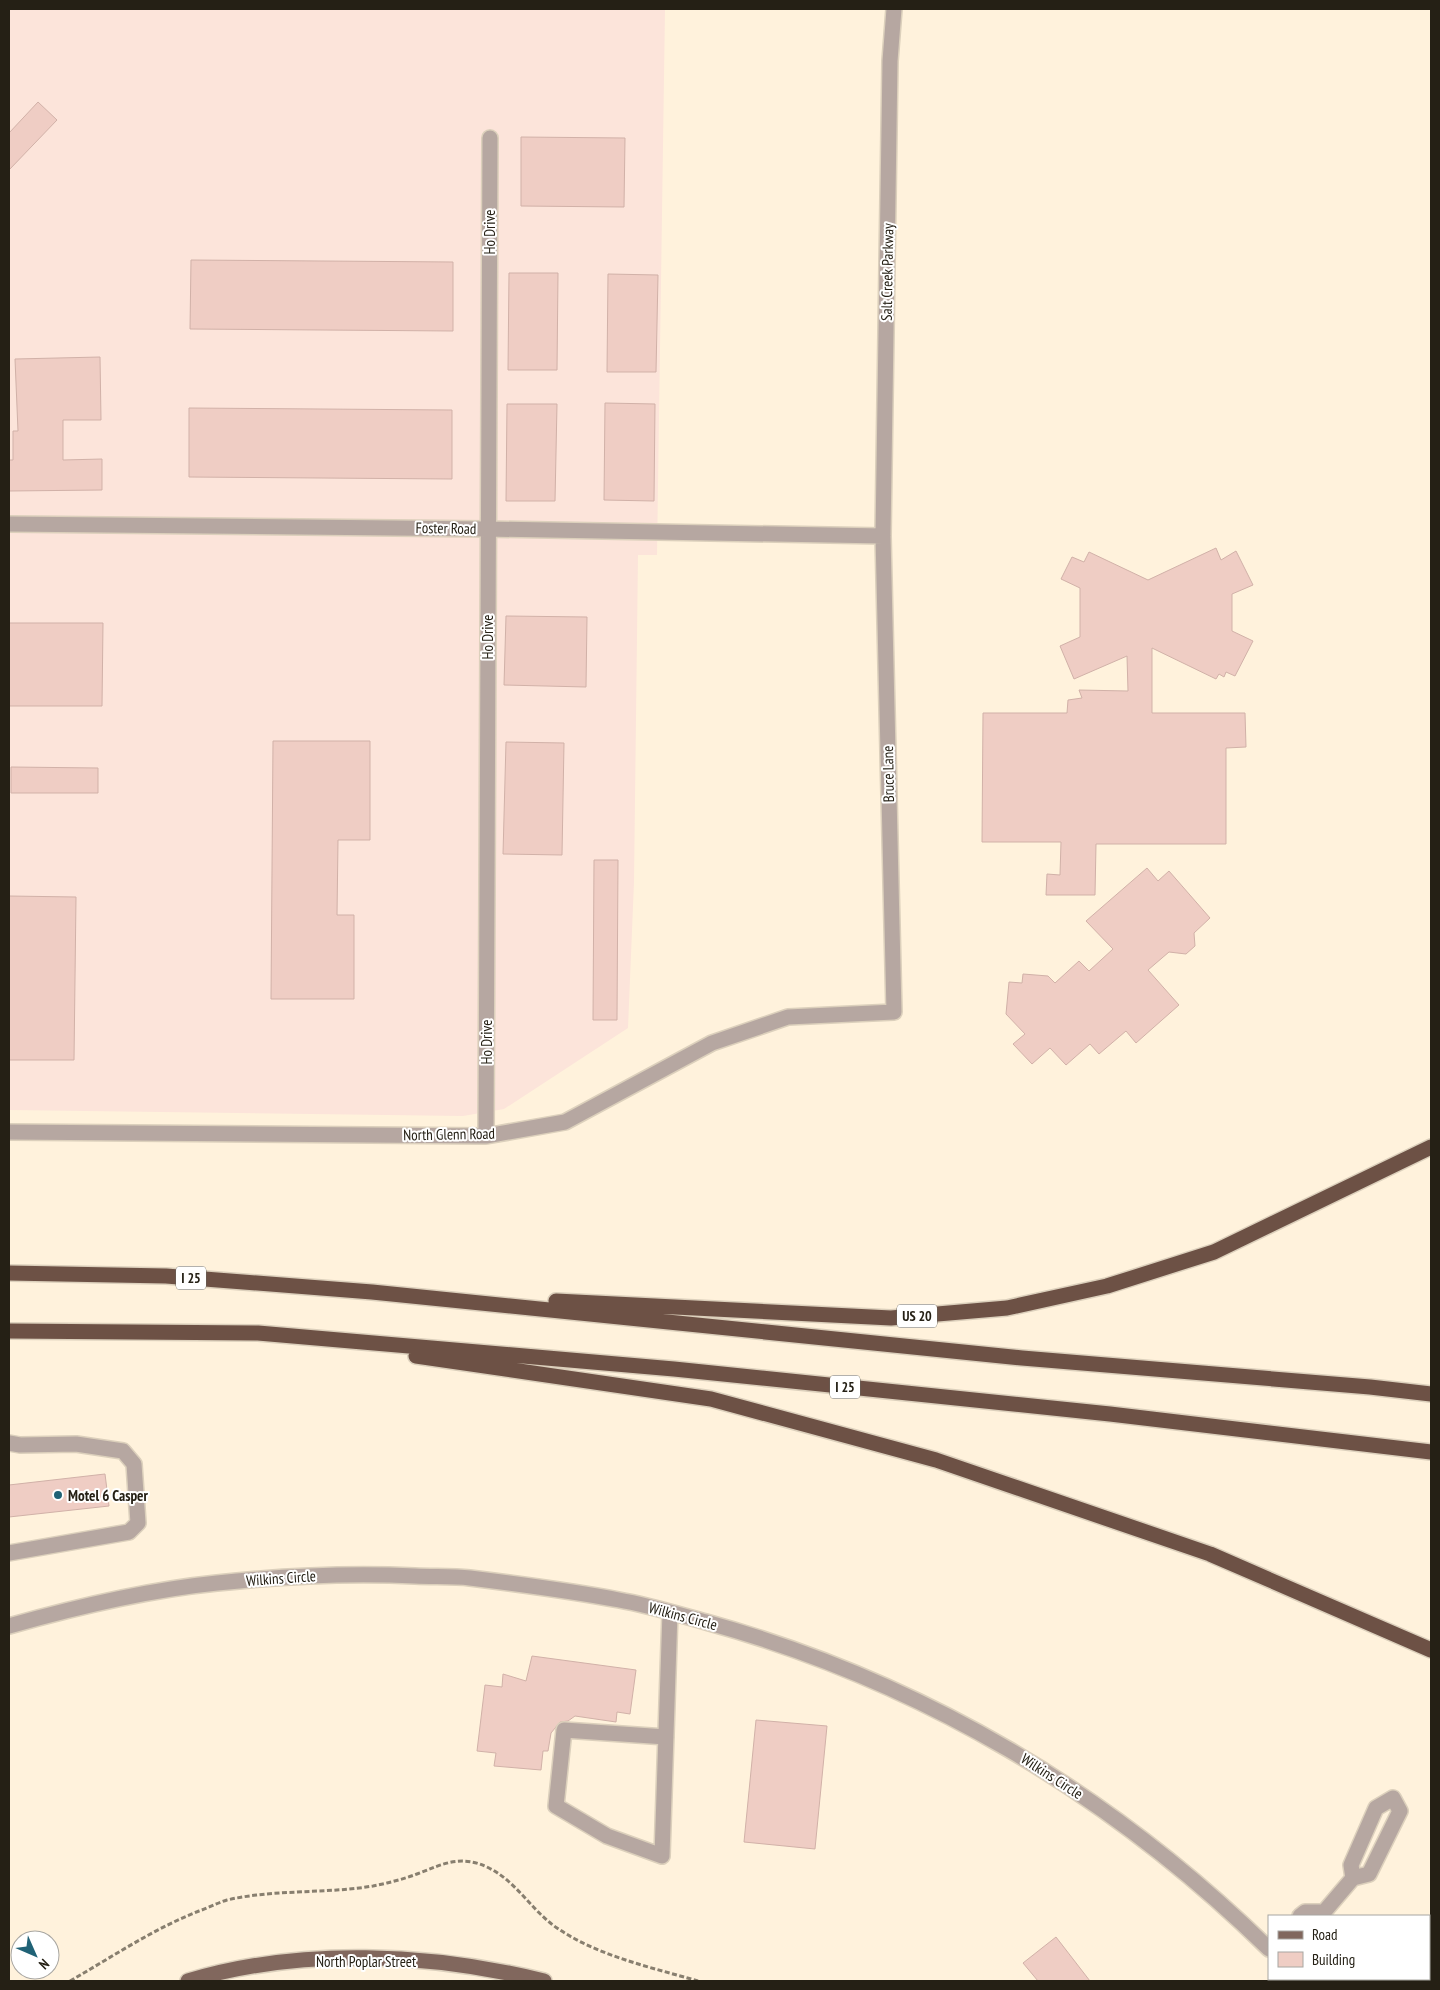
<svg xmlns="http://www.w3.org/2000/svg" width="1440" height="1990" viewBox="0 0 1440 1990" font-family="'PT Sans Narrow',sans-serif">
<rect width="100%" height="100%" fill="#fff2dc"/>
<path fill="#fce4da" d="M 9,9 L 665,9 L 657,555 L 638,555 L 634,882 L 628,1028 L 504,1109 L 463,1116 L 9,1110 Z"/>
<path fill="#efcdc4" stroke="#d1b1a8" d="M 38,102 L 57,120 L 9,170 L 9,133 Z
M 521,137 L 625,138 L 624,207 L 521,206 Z
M 191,260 L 453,262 L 453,331 L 190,329 Z
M 509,273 L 558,273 L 557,370 L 508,370 Z
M 608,274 L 658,275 L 656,372 L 607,372 Z
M 100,357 L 101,420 L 63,420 L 63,460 L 102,459 L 102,490 L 9,491 L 9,460 L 13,460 L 13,431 L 18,431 L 15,359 Z
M 605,403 L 655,404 L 654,501 L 604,500 Z
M 507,404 L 557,404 L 555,501 L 506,501 Z
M 189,408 L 452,410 L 452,479 L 189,477 Z
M 1216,548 L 1221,560 L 1236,551 L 1253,585 L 1232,594 L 1232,631 L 1253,641 L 1235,676 L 1226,672 L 1224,677 L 1219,674 L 1216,679 L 1152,648 L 1152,713 L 1245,713 L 1246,747 L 1226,748 L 1226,844 L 1096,844 L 1095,895 L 1046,895 L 1047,874 L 1060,875 L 1061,842 L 982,842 L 983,713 L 1067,713 L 1068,700 L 1082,698 L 1079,690 L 1128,691 L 1127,656 L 1074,679 L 1060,646 L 1080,637 L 1080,588 L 1061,579 L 1072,557 L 1084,562 L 1089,552 L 1148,580 Z
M 506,616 L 587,617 L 586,687 L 504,685 Z
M 9,623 L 103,623 L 102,706 L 9,706 Z
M 273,741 L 370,741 L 370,840 L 338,840 L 337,915 L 354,915 L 354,999 L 271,999 Z
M 506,742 L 564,743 L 562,855 L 503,854 Z
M 11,767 L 98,768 L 98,793 L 11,793 Z
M 594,860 L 618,860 L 617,1020 L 593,1020 Z
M 1147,868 L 1158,881 L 1169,871 L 1210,918 L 1194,933 L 1195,946 L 1186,954 L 1169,952 L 1148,970 L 1179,1005 L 1136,1043 L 1126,1031 L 1099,1054 L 1090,1044 L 1066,1065 L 1050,1048 L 1032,1064 L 1013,1044 L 1025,1034 L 1006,1014 L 1009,982 L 1022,983 L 1023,974 L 1048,976 L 1055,983 L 1079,961 L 1089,971 L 1113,949 L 1086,921 Z
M 9,896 L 76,897 L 74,1060 L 9,1060 Z
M 105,1474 L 109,1506 L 9,1517 L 9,1485 Z
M 532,1656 L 636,1670 L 630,1714 L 617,1712 L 616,1722 L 575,1716 L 568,1721 L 560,1722 L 551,1733 L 548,1751 L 543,1751 L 541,1770 L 494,1766 L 496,1753 L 477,1751 L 485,1685 L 502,1687 L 503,1674 L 526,1681 Z
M 756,1720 L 827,1726 L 815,1849 L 744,1842 Z
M 1056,1937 L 1090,1981 L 1038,1981 L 1023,1963 Z"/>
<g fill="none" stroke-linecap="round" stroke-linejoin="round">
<defs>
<path id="minor" d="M 9,524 L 487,529 L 883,536
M 9,1132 L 486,1136 L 565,1122 L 712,1043 L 788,1017 L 894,1012 L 883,536 L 890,61 L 894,9
M 486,1136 L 490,138
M 9,1443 L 20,1445 L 76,1444 L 123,1451 L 134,1464 L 138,1523 L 129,1532 L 9,1553
M 9,1626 C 76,1607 147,1590 217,1583 C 283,1576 349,1573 415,1576 C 433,1577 452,1576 470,1578 C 518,1584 572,1591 619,1600 C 648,1605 677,1614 706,1622 C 920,1681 1110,1793 1269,1949
M 666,1737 L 564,1730 L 556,1806 L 607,1836 L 662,1856 L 670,1612
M 1300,1916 L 1305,1912 L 1324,1912
M 1322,1916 L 1324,1912 L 1353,1878 L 1369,1874 L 1400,1811 L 1393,1798 L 1376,1808 L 1351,1865 L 1353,1878
M 1297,1979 L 1300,1981"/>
<path id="major" d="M 188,1981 C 301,1947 430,1953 544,1981"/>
<path id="highway" d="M 9,1273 L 166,1276 L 372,1292 L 1022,1358 L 1370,1387 L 1431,1394
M 556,1301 L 891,1318 L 1007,1308 L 1107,1286 L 1214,1252 L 1431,1147
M 9,1331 L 258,1333 L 674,1369 L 1110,1414 L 1431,1452
M 416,1356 L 711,1399 L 936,1460 L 1210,1554 L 1431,1650"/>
</defs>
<use href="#minor" stroke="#dcd0bc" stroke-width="18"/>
<use href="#major" stroke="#dcd0bc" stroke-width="18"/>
<use href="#highway" stroke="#dcd0bc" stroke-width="18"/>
<path stroke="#887f6f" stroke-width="3" stroke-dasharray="5 2.5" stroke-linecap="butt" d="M 70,1981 C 112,1957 153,1929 199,1911 C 208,1908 217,1903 227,1900 C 275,1889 325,1894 373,1886 C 388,1883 404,1879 417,1874 C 443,1864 461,1854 489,1868 C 517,1882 532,1911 557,1928 C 598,1956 650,1967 698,1981"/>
<use href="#minor" stroke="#b6a7a1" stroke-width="15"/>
<use href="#major" stroke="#81675d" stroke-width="15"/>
<use href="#highway" stroke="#6d5145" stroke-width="15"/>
</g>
<circle fill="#206276" stroke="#fff" stroke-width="2" cx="58" cy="1495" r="5"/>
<g text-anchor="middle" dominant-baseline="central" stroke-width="4" stroke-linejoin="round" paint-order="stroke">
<g fill="#fff" stroke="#66635b" stroke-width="1">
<rect x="176" y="1266.5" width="30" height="23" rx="4"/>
<rect x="897" y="1304.5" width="40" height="23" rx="4"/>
<rect x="830" y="1375.5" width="30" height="23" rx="4"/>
</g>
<g font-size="14" font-weight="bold" fill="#252015">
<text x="191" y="1278">I 25</text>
<text x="917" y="1316">US 20</text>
<text x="845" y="1387">I 25</text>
</g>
<g font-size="15" fill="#252015" stroke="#fff">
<text transform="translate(489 232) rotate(-90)">Ho Drive</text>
<text transform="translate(887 272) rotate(-89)">Salt Creek Parkway</text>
<text transform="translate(446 528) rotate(1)">Foster Road</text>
<text transform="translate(487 637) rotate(-90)">Ho Drive</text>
<text transform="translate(888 774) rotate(-91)">Bruce Lane</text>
<text transform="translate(486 1042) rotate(-90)">Ho Drive</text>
<text transform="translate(449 1134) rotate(-1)">North Glenn Road</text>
<text transform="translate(281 1578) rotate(-4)">Wilkins Circle</text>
<text transform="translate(683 1616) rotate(15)">Wilkins Circle</text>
<text transform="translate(1052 1776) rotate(33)">Wilkins Circle</text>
<text x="366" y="1961">North Poplar Street</text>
</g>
<g font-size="15" font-weight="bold" fill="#252015" stroke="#fff" text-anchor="start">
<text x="68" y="1495">Motel 6 Casper</text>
</g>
</g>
<rect width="1440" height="1990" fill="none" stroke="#252015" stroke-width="20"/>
<rect x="1268" y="1915" width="162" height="65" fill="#ffffff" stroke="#a8a6a1"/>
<rect x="1278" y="1931" width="25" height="8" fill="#81675d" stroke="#a8a6a1"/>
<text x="1312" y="1940" font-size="15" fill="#252015">Road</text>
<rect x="1278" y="1952" width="25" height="15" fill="#efcdc4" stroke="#a8a6a1"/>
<text x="1312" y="1965" font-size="15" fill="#252015">Building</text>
<g transform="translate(35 1955) rotate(135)"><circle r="24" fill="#ffffff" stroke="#a8a6a1"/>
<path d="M0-4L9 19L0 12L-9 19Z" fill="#206276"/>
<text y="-8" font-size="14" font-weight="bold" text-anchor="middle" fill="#252015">N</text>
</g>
</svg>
